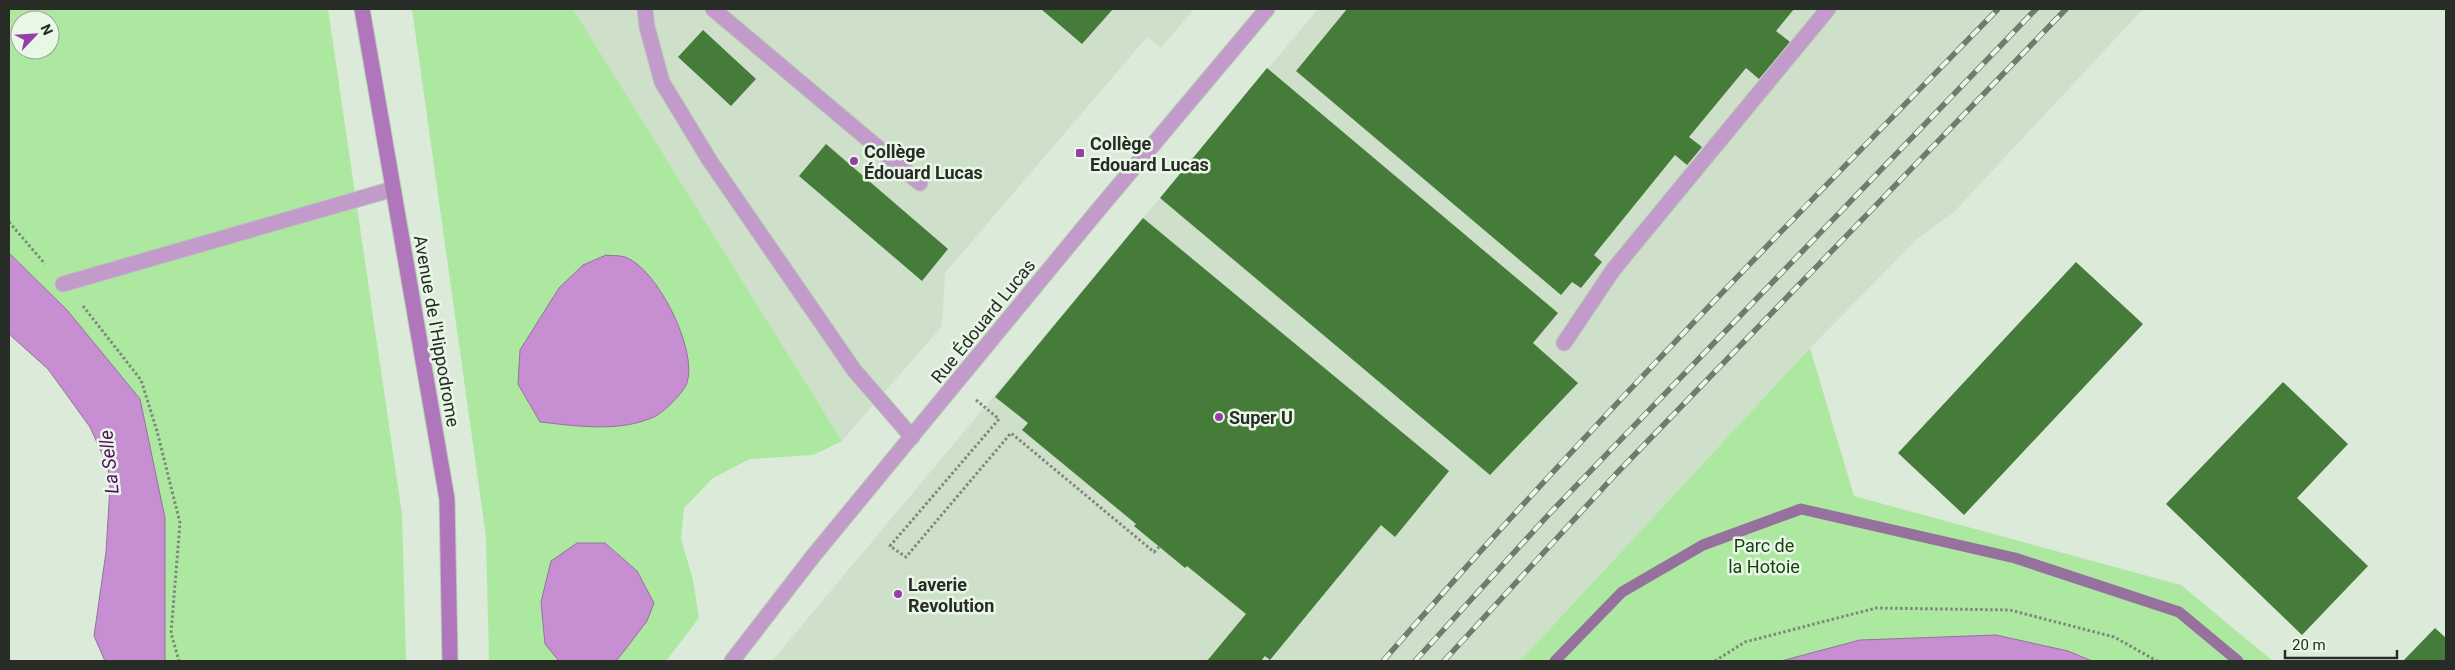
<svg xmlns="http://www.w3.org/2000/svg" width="2455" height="670" viewBox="0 0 2455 670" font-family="Roboto,sans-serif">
<rect width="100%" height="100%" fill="#dcead9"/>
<path fill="#cee0ca" d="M 573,9 L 1194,9 L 1161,48 L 1147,37 L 945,273 L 942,326 L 842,441 Z
M 1318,9 L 2143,9 L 1954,212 L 1916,240 L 1810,348 L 1520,661 L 772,661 Z"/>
<path fill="#ade8a1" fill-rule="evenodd" d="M 9,9 L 328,9 L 402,514 L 406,661 L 165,661 L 67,310 L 9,253 ZM 20,20 L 50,20 L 50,50 L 20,50 Z
M 412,9 L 573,9 L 842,441 L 813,455 L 750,459 L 713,478 L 684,508 L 681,539 L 693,580 L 699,618 L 666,661 L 489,661 L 486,537 Z
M 1810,348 L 1854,496 L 2181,585 L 2273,661 L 1520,661 Z"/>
<path fill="#c78fd2" stroke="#97719e" d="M 9,253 L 67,310 L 140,399 L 165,518 L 165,661 L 105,661 L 94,636 L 106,552 L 110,487 L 108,467 L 90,427 L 48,369 L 9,334 Z
M 606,255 C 612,256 619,255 625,257 C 657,268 698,350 687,383 C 684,392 665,411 656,416 C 621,433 577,426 540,422 L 518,384 L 520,350 L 559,288 L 583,265 Z
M 577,543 L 605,543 L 637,571 L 654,603 L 647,621 L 618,659 L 613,661 L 559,661 L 545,644 L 541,602 L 551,561 Z
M 1996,635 L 2068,651 L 2092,661 L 1781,661 L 1860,640 Z"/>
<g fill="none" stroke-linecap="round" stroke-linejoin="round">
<path stroke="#97719e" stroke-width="11" d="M 1555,661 L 1622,592 L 1703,545 L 1801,509 L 2015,558 L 2179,612 L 2238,661"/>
</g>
<path fill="#457c3a" d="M 1041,9 L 1113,9 L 1082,44 Z
M 1347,9 L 1794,9 L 1776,31 L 1790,42 L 1759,79 L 1746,68 L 1689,137 L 1702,147 L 1687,165 L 1675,155 L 1594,255 L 1602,262 L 1581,288 L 1572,282 L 1561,295 L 1296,71 Z
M 703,30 L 756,79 L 731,106 L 678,57 Z
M 1267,68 L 1558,313 L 1533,343 L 1578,383 L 1490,475 L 1160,198 Z
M 826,144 L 948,249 L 922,281 L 799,176 Z
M 1143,218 L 1449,471 L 1395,537 L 1381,525 L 1270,660 L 1265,656 L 1261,661 L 1207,661 L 1246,614 L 1187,566 L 1185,568 L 1134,526 L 1136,524 L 1022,430 L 1028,423 L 995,397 Z
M 2076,262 L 2143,324 L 1964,515 L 1898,453 Z
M 2283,382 L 2348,444 L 2297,498 L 2368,566 L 2302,635 L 2166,504 Z
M 2435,628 L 2446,638 L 2446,661 L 2403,661 Z"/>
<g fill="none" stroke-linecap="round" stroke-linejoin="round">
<defs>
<path id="service" d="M 645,9 L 647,27 L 662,82 L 710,161 L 854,370 L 912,437
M 713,9 L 920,183
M 63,284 L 393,189
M 1564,343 L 1613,270 L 1828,9"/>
<path id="minor" d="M 732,661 L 814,555 L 1094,215 L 1267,9"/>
<path id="secondary" d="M 362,9 L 447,499 L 450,661"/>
</defs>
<use href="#service" stroke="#bbc8b9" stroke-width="17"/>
<use href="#minor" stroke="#bbc8b9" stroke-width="17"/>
<use href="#secondary" stroke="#bbc8b9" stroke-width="17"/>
<path stroke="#7e877c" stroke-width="3" stroke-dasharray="2.5 2.5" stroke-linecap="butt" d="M 9,222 L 45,264
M 83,306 L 141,380 L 157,431 L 180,523 L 171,633 L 179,661
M 976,400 L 999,419 L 890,546 L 906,557 L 1011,433 L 1154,552 L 1159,547
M 1715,661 L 1745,642 L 1876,608 L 2010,610 L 2114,637 L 2157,661"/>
<use href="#service" stroke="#c29bca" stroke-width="15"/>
<use href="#minor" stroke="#c29bca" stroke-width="15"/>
<use href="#secondary" stroke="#af76bb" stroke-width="15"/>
<defs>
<path id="rail" d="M 1383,661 C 1579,436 1789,223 1998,9
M 1415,661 L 1551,512 L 2036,9
M 1444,661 L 1615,475 L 2066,9"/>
</defs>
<use href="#rail" stroke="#717a6f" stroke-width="5.5"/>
<use href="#rail" stroke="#e9f7e6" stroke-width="4" stroke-dasharray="11" stroke-linecap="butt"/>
</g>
<g fill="#963da8" stroke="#e9f7e6" stroke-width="2">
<rect x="1075" y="148" width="10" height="10" rx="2.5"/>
<circle cx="854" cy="161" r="5"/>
<circle cx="1219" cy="417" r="5"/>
<circle cx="898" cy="594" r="5"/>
</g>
<g text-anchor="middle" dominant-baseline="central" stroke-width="5" stroke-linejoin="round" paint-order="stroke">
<g font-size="18" font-weight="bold" fill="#272c26" stroke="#e9f7e6" text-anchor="start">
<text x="1090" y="143">Collège<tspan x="1090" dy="21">Edouard Lucas</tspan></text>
<text x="864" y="151">Collège<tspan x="864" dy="21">Édouard Lucas</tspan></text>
<text x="1229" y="417">Super U</text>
<text x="908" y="584">Laverie<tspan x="908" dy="21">Revolution</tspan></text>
</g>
<g font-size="18" fill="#272c26" stroke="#e9f7e6">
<text transform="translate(983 321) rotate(-51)">Rue Édouard Lucas</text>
<text transform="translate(437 331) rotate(80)">Avenue de l'Hippodrome</text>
</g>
<g font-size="18" fill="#183f10" stroke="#e9f7e6">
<text x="1764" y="545">Parc de<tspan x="1764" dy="21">la Hotoie</tspan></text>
</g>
<g font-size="19" font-style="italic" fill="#530c60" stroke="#e9f7e6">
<text transform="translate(109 462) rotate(-96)">La Selle</text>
</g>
</g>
<rect width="2455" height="670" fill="none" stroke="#272c26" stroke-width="20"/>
<g transform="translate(35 35) rotate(65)"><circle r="24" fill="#e9f7e6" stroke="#9ba699"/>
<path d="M0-4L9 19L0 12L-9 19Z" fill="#963da8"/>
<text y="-8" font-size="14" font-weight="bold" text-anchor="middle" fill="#272c26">N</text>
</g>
<path d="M2285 650v8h112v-8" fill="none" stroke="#272c26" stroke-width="2.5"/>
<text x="2292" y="650" font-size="15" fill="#272c26" stroke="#e9f7e6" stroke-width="4" paint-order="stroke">20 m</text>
</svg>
